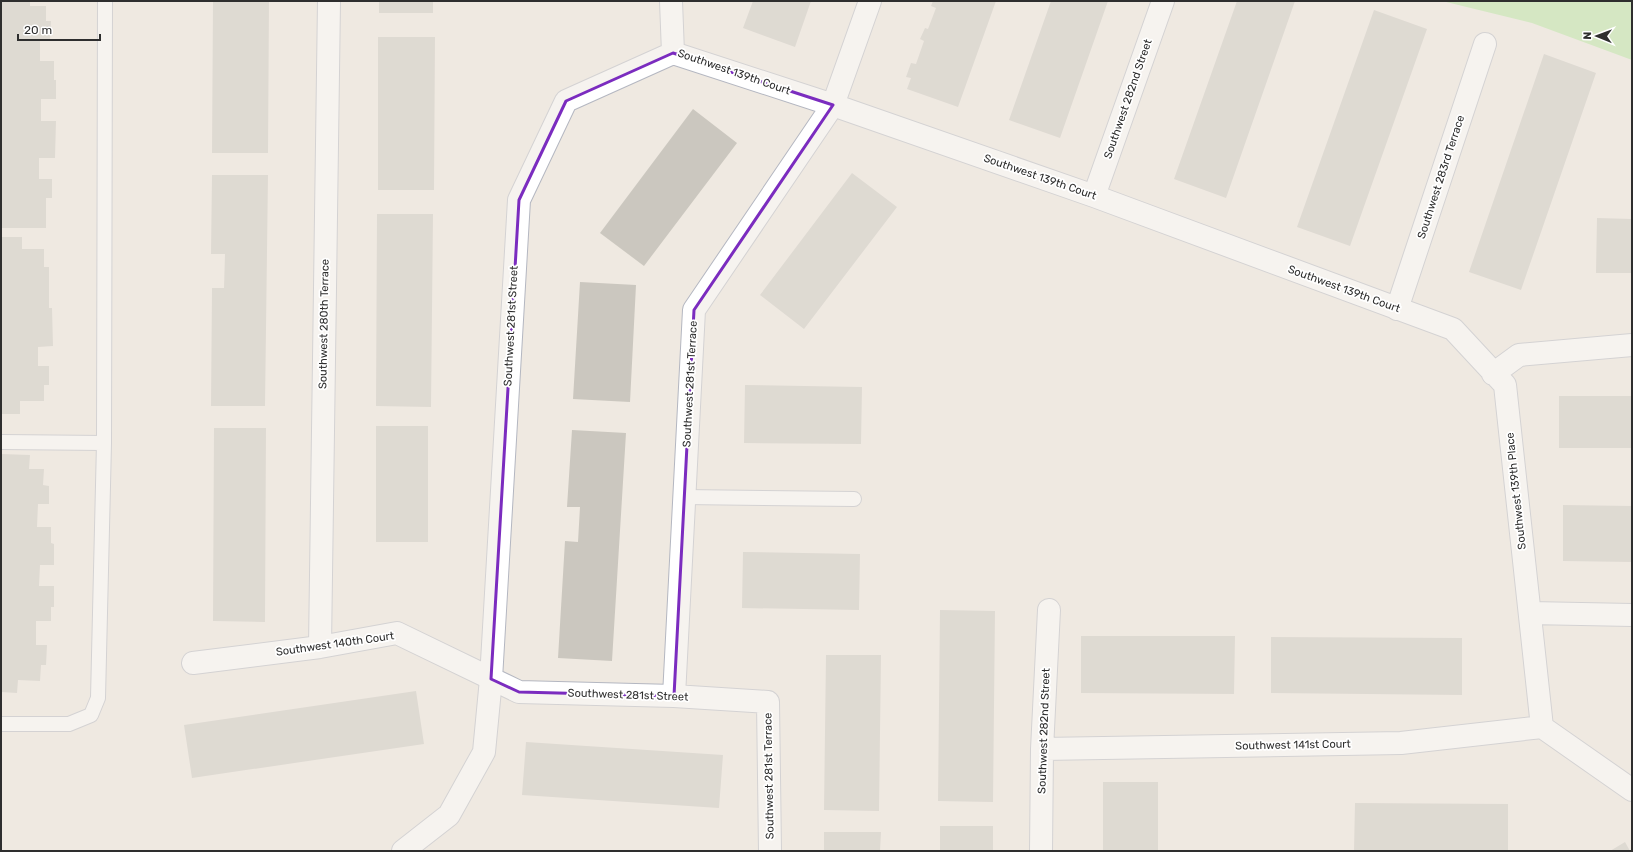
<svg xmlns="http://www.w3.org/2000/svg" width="1633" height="852" viewBox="0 0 1633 852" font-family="Rubik,sans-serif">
<rect width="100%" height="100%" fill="#efe9e1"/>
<path fill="#b6e59e" d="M 1442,1 L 1632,1 L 1632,60 L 1532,23 Z"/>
<path fill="#cbc7bf" d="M 1,1 L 30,1 L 30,6 L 46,6 L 46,21 L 51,21 L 50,40 L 40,41 L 40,61 L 54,61 L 54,80 L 56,80 L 56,99 L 41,99 L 41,121 L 56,121 L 55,158 L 39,158 L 39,179 L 52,179 L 52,198 L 46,198 L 46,228 L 1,228 Z
M 213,1 L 269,1 L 268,153 L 212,153 Z
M 379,1 L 433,1 L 433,13 L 379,13 Z
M 753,1 L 811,1 L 795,47 L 743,28 Z
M 933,1 L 996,1 L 958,107 L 907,89 L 911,78 L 906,77 L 911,63 L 916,64 L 924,41 L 920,39 L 925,28 L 928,29 L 936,8 L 931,6 Z
M 1051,1 L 1108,1 L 1060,138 L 1009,120 Z
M 1237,1 L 1295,1 L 1226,198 L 1174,179 Z
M 1374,10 L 1427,29 L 1350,246 L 1297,227 Z
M 378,37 L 435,37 L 434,190 L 378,190 Z
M 1544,54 L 1596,73 L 1521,290 L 1469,272 Z
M 693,109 L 737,143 L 644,266 L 600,233 Z
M 852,173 L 897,207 L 804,329 L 760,295 Z
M 212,175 L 268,175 L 265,406 L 211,406 L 212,288 L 224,288 L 225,254 L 211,254 Z
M 377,214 L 433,214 L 431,407 L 376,406 Z
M 1597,218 L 1632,219 L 1632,273 L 1596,273 Z
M 1,237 L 22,237 L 22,249 L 44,249 L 44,267 L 49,267 L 49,308 L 52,308 L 53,346 L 38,347 L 38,366 L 49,366 L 49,385 L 44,385 L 44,401 L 20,401 L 20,414 L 1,414 Z
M 580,282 L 636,285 L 630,402 L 573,399 Z
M 745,385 L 862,387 L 861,444 L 744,443 Z
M 1559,396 L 1632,396 L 1632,448 L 1559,448 Z
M 376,426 L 428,426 L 428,542 L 376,542 Z
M 214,428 L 266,428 L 265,622 L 213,621 Z
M 572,430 L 626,433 L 612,661 L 558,658 L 565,541 L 578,542 L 580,507 L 567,507 Z
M 1,454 L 30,455 L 29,469 L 44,469 L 43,485 L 49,486 L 49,504 L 38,504 L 37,527 L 51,527 L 51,543 L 54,544 L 54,565 L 40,565 L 39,586 L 54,586 L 54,607 L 51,607 L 51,621 L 36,621 L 36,645 L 47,645 L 46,665 L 41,665 L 40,681 L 18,680 L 17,693 L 1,692 Z
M 1563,505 L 1632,506 L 1632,562 L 1563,561 Z
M 743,552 L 860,554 L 859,610 L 742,608 Z
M 940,610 L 995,611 L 993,802 L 938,801 Z
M 1081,636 L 1235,636 L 1234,694 L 1081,693 Z
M 1271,637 L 1462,638 L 1462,695 L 1271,693 Z
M 826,655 L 881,655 L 879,811 L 824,810 Z
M 416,691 L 424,744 L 192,778 L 184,725 Z
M 526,742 L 723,755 L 719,808 L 522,795 Z
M 1103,782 L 1158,782 L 1158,851 L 1103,851 Z
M 1355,803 L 1508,804 L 1508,851 L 1354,851 Z
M 940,826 L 993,826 L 993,851 L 940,851 Z
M 824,832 L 881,832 L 880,851 L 824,851 Z
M 1625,842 L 1630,851 L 1610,851 Z"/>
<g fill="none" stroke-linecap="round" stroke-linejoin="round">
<defs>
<path id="service" d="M 1,442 L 104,443
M 683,497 L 854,499
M 1,724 L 69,724 L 91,715 L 98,698 L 104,443 L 105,1"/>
<path id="minor" d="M 671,1 L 673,53 L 833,105 L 1094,196 L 1453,329 L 1505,385 L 1542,727 L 1632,790
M 1094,196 L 1163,1
M 1397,309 L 1485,44
M 1493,374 L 1519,355 L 1632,345
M 1530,613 L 1632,615
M 320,647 L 329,1
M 193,663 L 320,647 L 397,633 L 519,692 L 674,696 L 768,702 L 770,851
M 674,696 L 694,310 L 833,105 L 870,1
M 1042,749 L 1401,743 L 1542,727
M 403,851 L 449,815 L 484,752 L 491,679 L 519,200 L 566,101 L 673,53
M 1041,851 L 1042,749 L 1049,610"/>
</defs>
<use href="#service" stroke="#b4b7c1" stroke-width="16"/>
<use href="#minor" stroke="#b4b7c1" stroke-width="24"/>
<use href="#service" stroke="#fff" stroke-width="14"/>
<use href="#minor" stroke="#fff" stroke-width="22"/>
</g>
<path d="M0 0H1633V852H0ZM 673,53 L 833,105 L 694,310 L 674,696 L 519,692 L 491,679 L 519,200 L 566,101 Z" fill="#efe9e1" fill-opacity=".55" fill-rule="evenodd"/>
<path fill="none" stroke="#7b2cbf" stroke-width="3" stroke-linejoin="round" d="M 673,53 L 833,105 L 694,310 L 674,696 L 519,692 L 491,679 L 519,200 L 566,101 Z"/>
<g text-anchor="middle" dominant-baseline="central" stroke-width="3.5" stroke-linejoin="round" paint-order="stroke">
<g font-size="11" fill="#2e2e2e" stroke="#fff">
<text transform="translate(734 72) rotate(19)">Southwest 139th Court</text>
<text transform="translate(1128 99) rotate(-71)">Southwest 282nd Street</text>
<text transform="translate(1040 177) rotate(19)">Southwest 139th Court</text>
<text transform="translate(1441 177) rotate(-72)">Southwest 283rd Terrace</text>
<text transform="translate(1344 289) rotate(20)">Southwest 139th Court</text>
<text transform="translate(324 324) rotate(-89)">Southwest 280th Terrace</text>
<text transform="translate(511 326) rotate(-87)">Southwest 281st Street</text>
<text transform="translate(690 384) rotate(-87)">Southwest 281st Terrace</text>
<text transform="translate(1516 491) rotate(-96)">Southwest 139th Place</text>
<text transform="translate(335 644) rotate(-8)">Southwest 140th Court</text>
<text transform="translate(628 695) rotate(2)">Southwest 281st Street</text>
<text transform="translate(1044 731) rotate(-88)">Southwest 282nd Street</text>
<text transform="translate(1293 745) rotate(-1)">Southwest 141st Court</text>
<text transform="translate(769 776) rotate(-91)">Southwest 281st Terrace</text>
</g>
</g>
<rect width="1633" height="852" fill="none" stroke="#2e2e2e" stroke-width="4"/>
<g transform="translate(1597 36) rotate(271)" stroke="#ffffff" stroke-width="3" paint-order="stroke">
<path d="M0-3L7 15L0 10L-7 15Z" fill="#2e2e2e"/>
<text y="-6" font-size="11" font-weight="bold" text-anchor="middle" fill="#2e2e2e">N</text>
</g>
<path d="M18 34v6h82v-6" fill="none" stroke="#2e2e2e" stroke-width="2"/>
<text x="24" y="34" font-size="12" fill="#2e2e2e" stroke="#ffffff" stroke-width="3" paint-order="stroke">20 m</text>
</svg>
